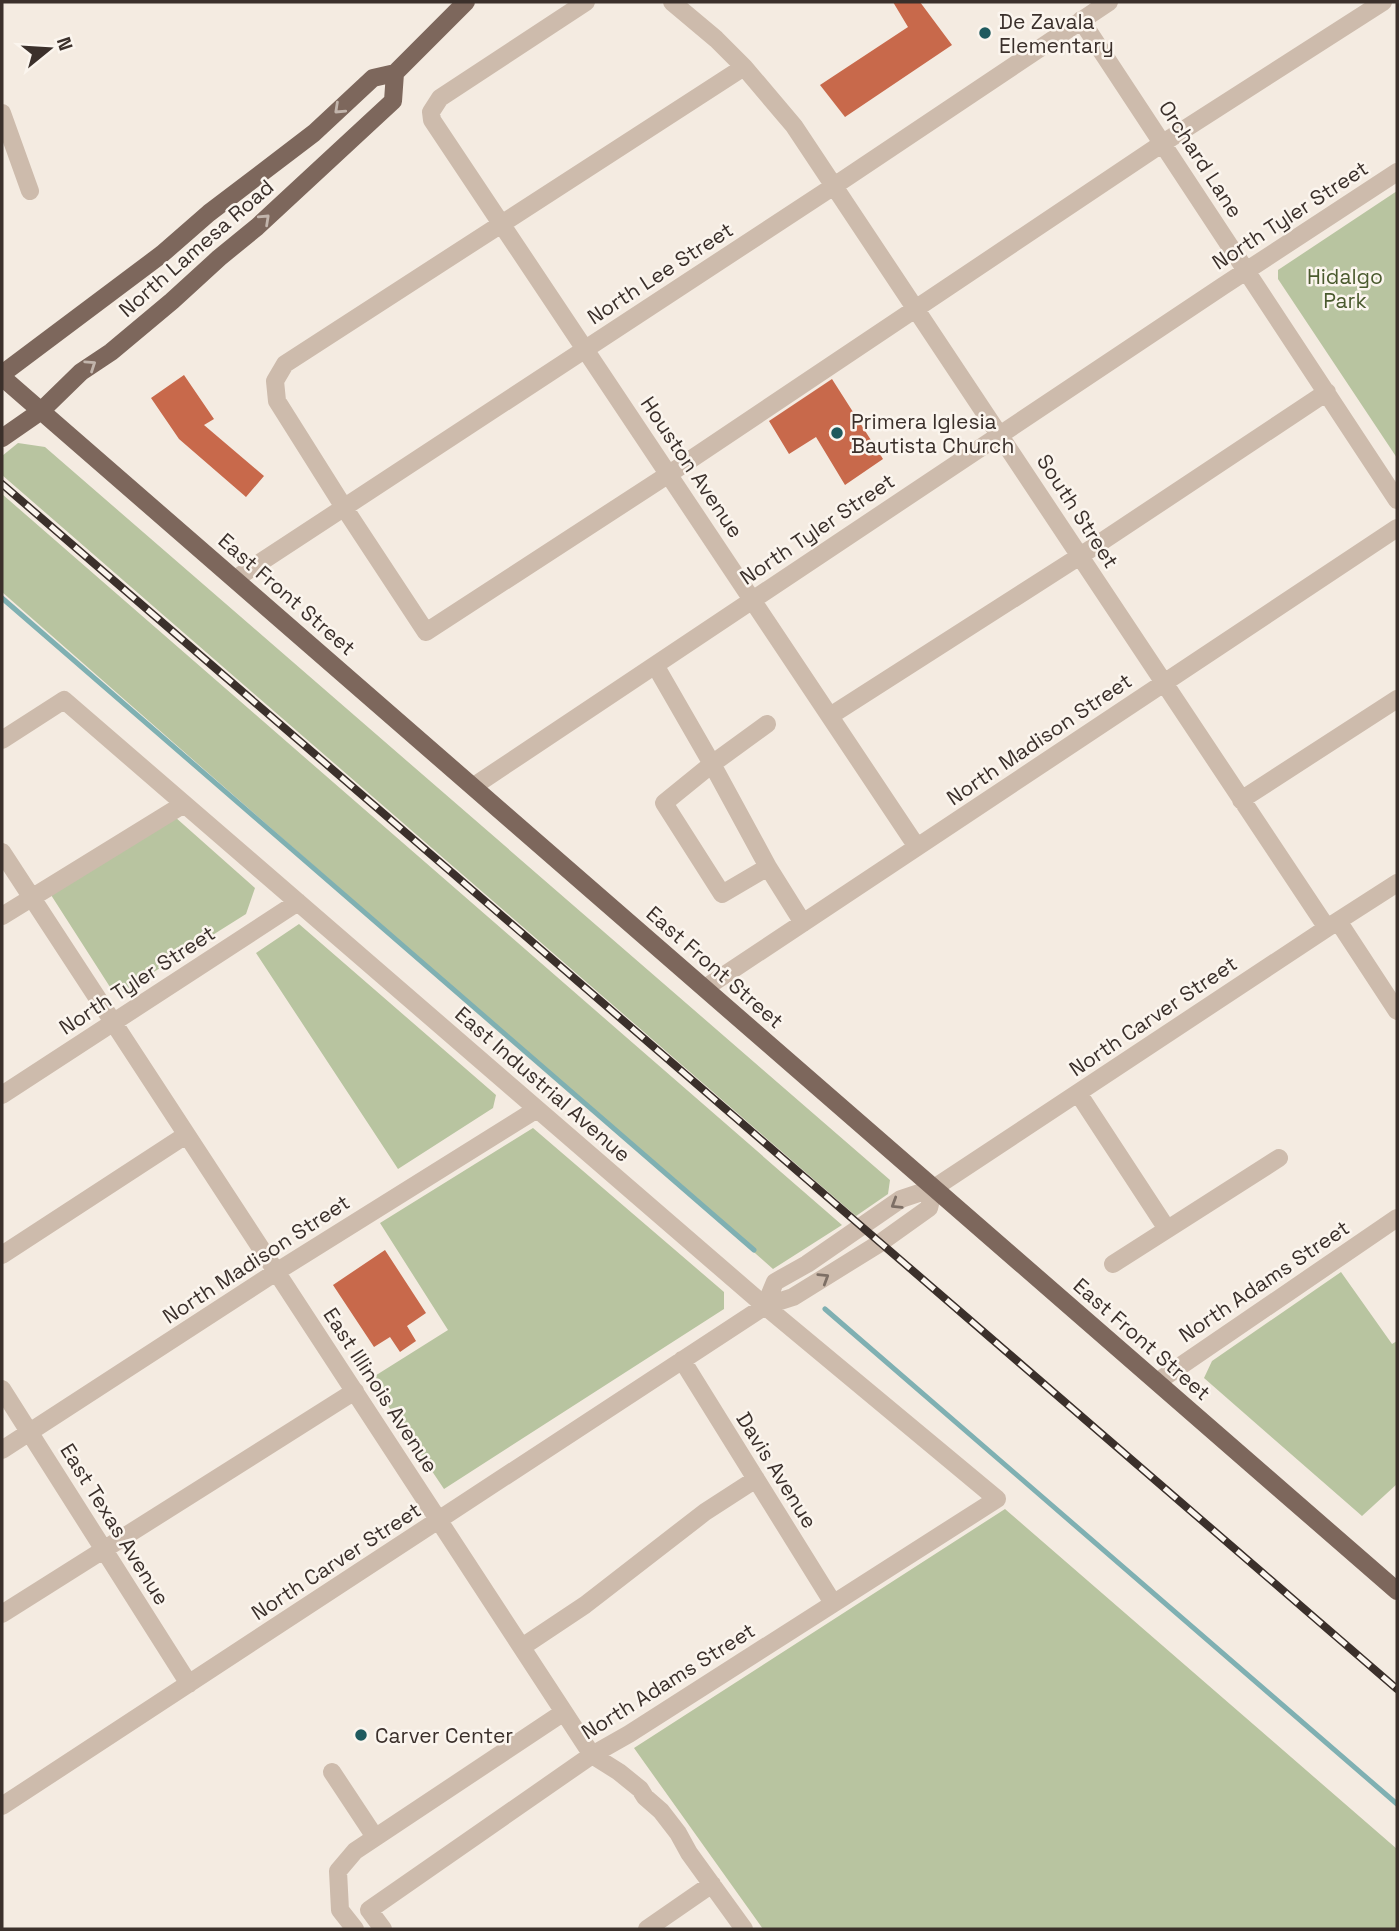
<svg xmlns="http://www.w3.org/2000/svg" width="1399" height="1931" viewBox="0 0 1399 1931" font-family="'Space Grotesk',sans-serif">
<rect width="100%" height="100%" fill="#f4ebe1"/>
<path fill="#b8c4a0" d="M 1397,191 L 1397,458 L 1278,279 L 1278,270 Z
M 18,443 L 45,447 L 890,1180 L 888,1194 L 856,1216 L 2,475 L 2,456 Z
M 2,494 L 842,1225 L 773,1269 L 2,592 Z
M 175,817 L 255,888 L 246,914 L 122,992 L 110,987 L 51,895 Z
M 299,924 L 496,1095 L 493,1108 L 398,1169 L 256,953 Z
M 533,1128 L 724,1292 L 724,1309 L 444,1489 L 370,1379 L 448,1330 L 380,1223 Z
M 1341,1272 L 1392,1344 L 1397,1341 L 1397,1484 L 1362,1516 L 1204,1378 L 1212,1361 Z
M 1005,1509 L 1397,1849 L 1397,1929 L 763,1929 L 634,1748 Z"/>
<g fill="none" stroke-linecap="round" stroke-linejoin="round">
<path stroke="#7fb0b2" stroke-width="5" d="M 2,598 L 754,1250
M 825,1309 L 1397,1804"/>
</g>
<path fill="#c8694b" d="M 893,2 L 920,2 L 952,45 L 845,117 L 820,85 L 908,27 Z
M 184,375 L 214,419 L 204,425 L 264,476 L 246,497 L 179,439 L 151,398 Z
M 832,379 L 883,459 L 845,485 L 816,437 L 789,454 L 769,421 Z
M 385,1250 L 426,1313 L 407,1326 L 416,1341 L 400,1352 L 390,1337 L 374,1347 L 333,1285 Z"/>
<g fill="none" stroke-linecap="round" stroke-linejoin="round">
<path stroke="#cdbbac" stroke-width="18" d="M 586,2 L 440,98 L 431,112 L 432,120 L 917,847
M 672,2 L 716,39 L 744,67 L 794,126 L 1327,928
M 1081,20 L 1397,500
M 744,67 L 285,364 L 275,381 L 277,401 L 345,509 L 426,632 L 669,474 L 1163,143 L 1383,2
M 2,113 L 30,191
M 235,579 L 834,186 L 1109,2
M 655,665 L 712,764 L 767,724
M 830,716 L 1080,556 L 1327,392
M 2,740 L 64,700 L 765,1306 L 997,1499 L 629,1734 L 592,1755 L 369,1910 L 383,1929
M 474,786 L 1223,286 L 1397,172
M 1241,800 L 1397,699
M 2,852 L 592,1755 L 619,1772 L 640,1789 L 645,1797 L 661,1811 L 678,1833 L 689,1853 L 744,1929
M 768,867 L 722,894 L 664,803 L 712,764 L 768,867 L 803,923
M 2,916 L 184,804
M 1338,921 L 1397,1011
M 705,988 L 1397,528
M 1078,1093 L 1167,1229
M 2,1095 L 298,902
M 2,1255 L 186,1135
M 1113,1264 L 1279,1158
M 765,1306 L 775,1282 L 807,1264 L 901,1199 L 934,1188 L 1327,928 L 1397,883
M 682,1360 L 833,1603
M 1157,1382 L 1397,1218
M 2,1389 L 189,1684
M 2,1450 L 276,1272 L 537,1109
M 2,1614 L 355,1391
M 522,1647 L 585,1605 L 705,1512 L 756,1479
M 332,1772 L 375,1837
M 2,1806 L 765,1306 L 793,1297 L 880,1243 L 929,1208 L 934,1188
M 355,1929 L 340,1910 L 338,1871 L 355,1851 L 564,1712
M 647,1929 L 712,1884"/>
<path stroke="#7d675c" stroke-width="18" d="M 2,374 L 162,254 L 209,213 L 314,133 L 373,78 L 395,73 L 466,2
M 2,377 L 1397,1591
M 2,438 L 41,411 L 81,372 L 111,352 L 172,301 L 219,258 L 257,227 L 393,101 L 395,73"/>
<defs>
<path id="rail" d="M 2,484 L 1397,1689"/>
</defs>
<use href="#rail" stroke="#3b302b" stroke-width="8"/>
<use href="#rail" stroke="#fbf5ee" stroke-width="5" stroke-dasharray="16" stroke-linecap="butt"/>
</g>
<defs><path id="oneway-chevron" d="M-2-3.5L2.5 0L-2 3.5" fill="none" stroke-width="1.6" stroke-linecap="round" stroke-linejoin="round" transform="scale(1.75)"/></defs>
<g stroke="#c2b5ac">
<use href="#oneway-chevron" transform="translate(339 109) rotate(137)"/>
<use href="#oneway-chevron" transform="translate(265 219) rotate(-43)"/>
<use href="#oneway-chevron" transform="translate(91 365) rotate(-34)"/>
</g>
<g stroke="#7d6f65">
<use href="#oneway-chevron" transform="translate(896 1204) rotate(148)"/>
<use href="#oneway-chevron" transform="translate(824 1278) rotate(-32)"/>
</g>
<g fill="#1f5a5e" stroke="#fbf5ee" stroke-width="2.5">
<circle cx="985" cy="33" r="7"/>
<circle cx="837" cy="433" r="7"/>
<circle cx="361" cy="1735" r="7"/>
</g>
<g text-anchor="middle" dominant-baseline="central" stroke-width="5" stroke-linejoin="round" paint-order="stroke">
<g font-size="21" fill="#3b302b" stroke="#fbf5ee" text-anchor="start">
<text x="999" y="21">De Zavala<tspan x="999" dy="24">Elementary</tspan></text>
<text x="851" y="421">Primera Iglesia<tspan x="851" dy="24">Bautista Church</tspan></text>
<text x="375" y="1735">Carver Center</text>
</g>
<g font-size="21" fill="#3b302b" stroke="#fbf5ee">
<text transform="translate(1201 159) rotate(57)">Orchard Lane</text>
<text transform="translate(1290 215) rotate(-33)">North Tyler Street</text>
<text transform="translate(196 248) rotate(-41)">North Lamesa Road</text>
<text transform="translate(660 273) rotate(-33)">North Lee Street</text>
<text transform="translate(692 467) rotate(56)">Houston Avenue</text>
<text transform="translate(1078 511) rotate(57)">South Street</text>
<text transform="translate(817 529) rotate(-34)">North Tyler Street</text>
<text transform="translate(287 594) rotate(41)">East Front Street</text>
<text transform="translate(1039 739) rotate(-34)">North Madison Street</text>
<text transform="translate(715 967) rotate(41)">East Front Street</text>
<text transform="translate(137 980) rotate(-33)">North Tyler Street</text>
<text transform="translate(1153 1016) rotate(-34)">North Carver Street</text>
<text transform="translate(543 1084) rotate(41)">East Industrial Avenue</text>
<text transform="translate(256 1259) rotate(-33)">North Madison Street</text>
<text transform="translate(1264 1281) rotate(-34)">North Adams Street</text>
<text transform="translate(1142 1339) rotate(41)">East Front Street</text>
<text transform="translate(381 1390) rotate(57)">East Illinois Avenue</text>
<text transform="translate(777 1470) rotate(58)">Davis Avenue</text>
<text transform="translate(115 1524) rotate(58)">East Texas Avenue</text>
<text transform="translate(336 1561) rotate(-33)">North Carver Street</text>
<text transform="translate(668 1681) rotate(-32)">North Adams Street</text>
</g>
<g font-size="21" fill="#4a5a2e" stroke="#fbf5ee">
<text x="1345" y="276">Hidalgo<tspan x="1345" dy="24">Park</tspan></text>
</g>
</g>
<rect width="1399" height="1931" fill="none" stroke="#3b302b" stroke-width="7"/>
<g transform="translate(49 49) rotate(72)" stroke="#fbf5ee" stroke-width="5" paint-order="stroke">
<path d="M0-5L12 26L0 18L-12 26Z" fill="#3b302b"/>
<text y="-10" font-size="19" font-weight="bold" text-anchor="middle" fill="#3b302b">N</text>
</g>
</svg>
